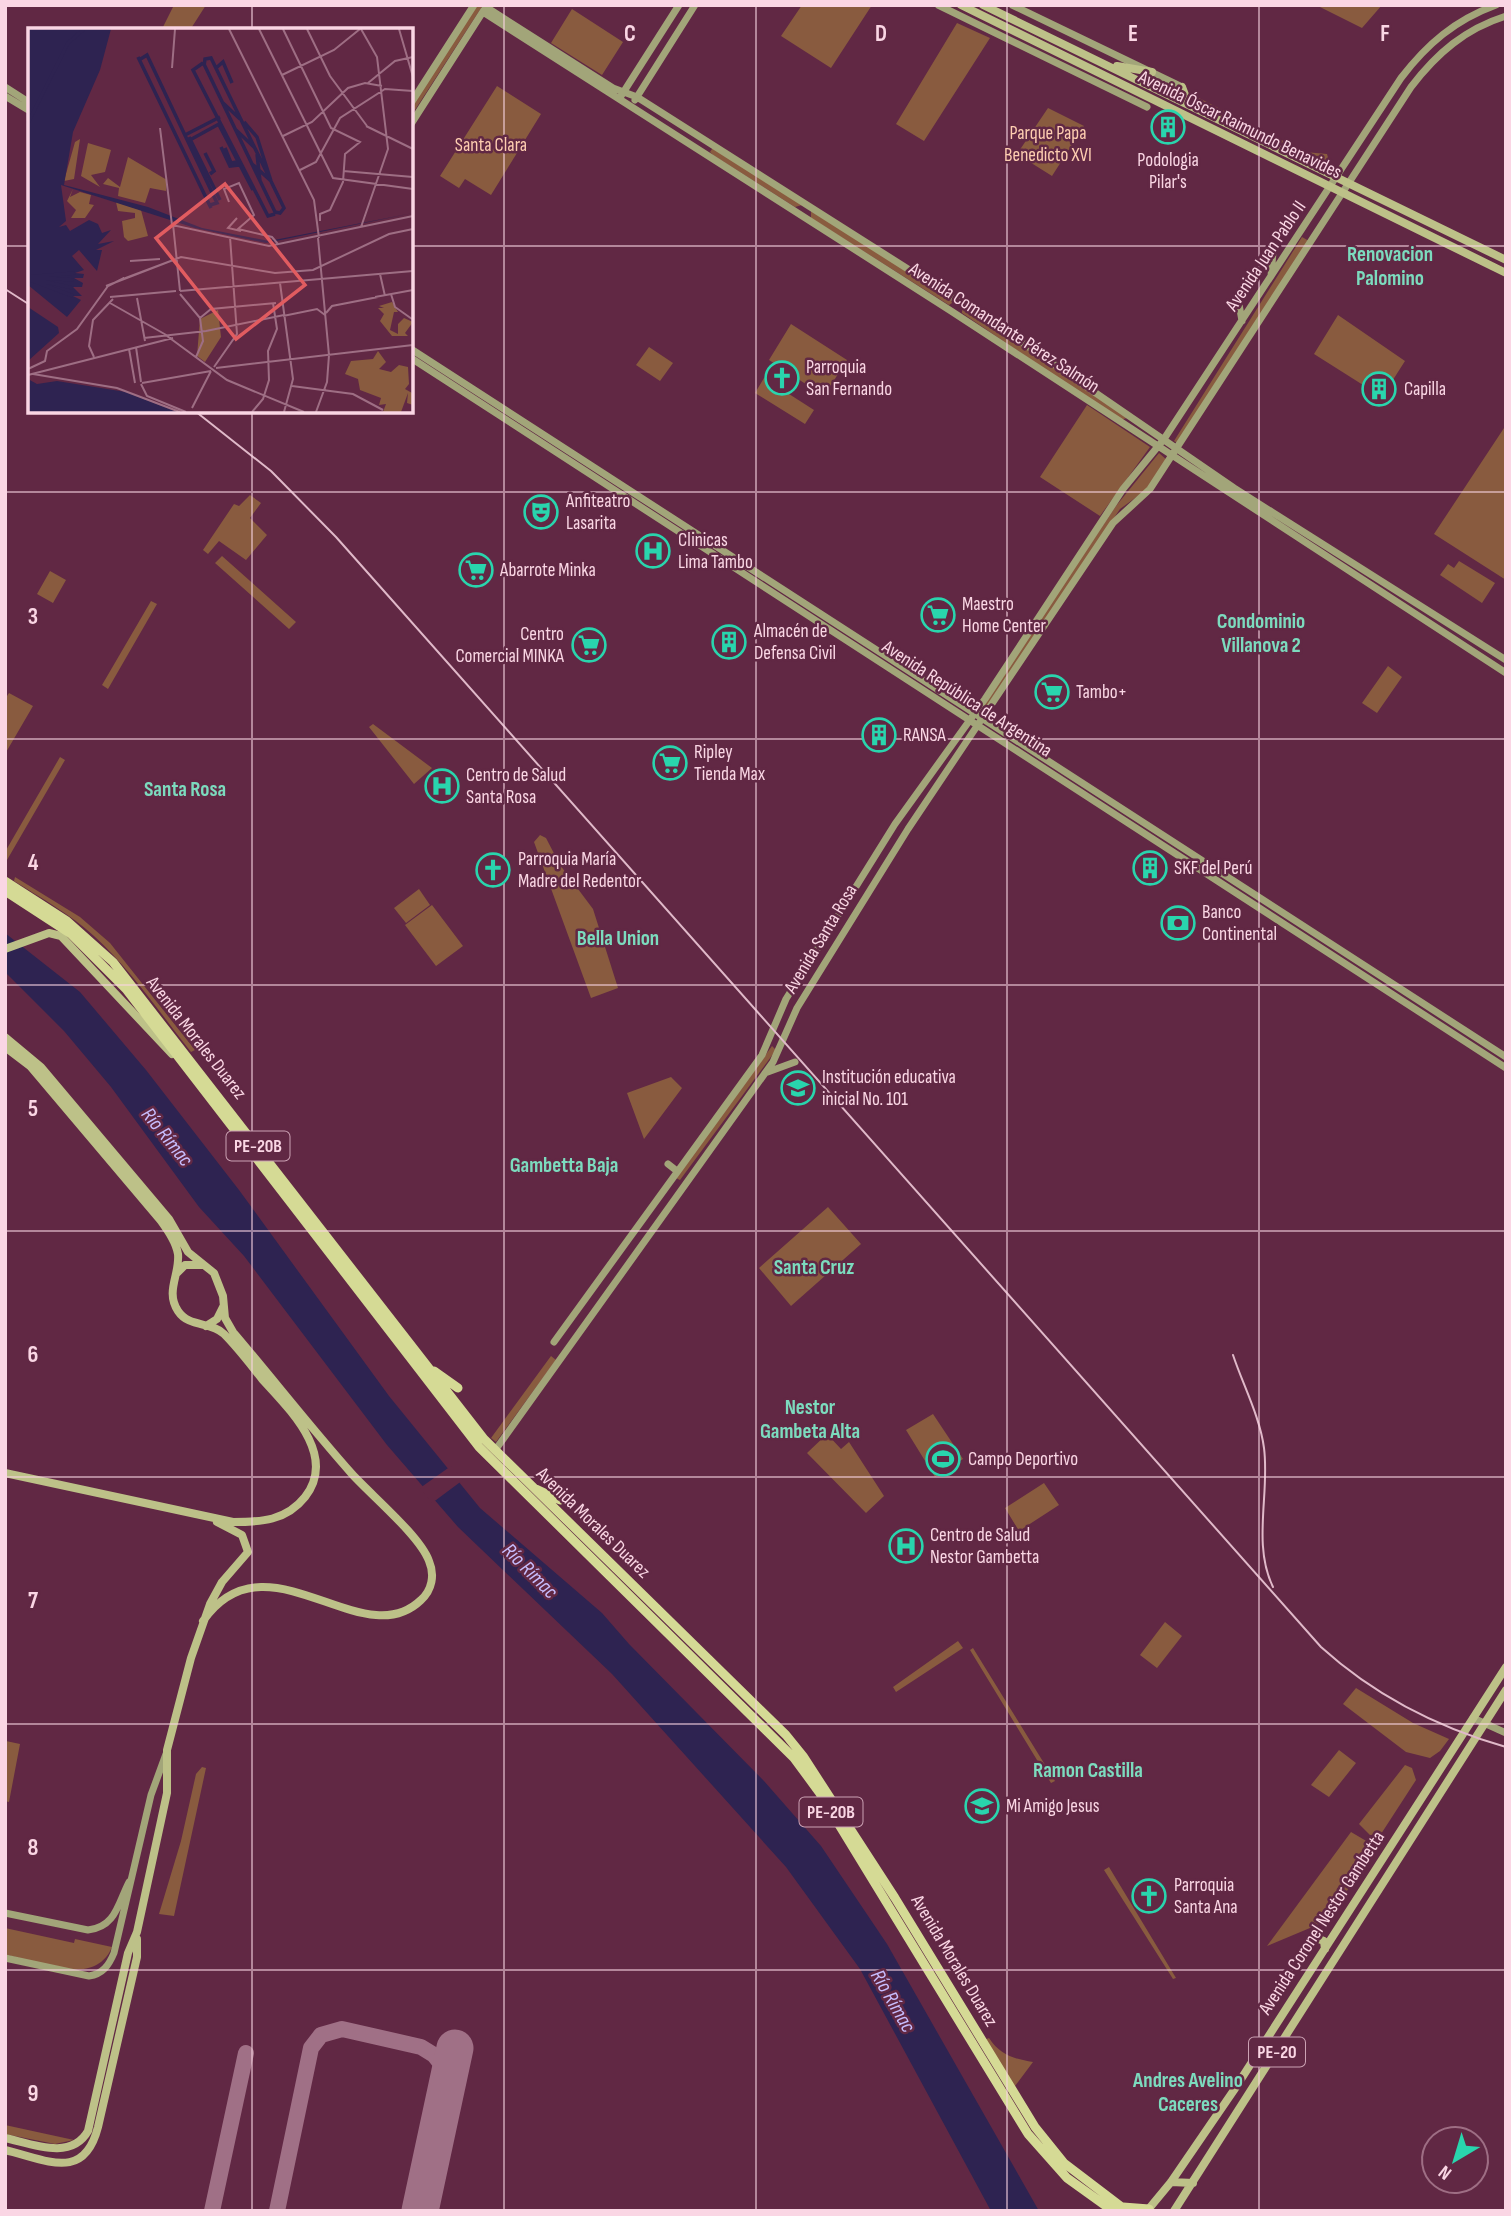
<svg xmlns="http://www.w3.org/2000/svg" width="1511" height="2216" viewBox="0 0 1511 2216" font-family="'Sofia Sans Condensed',sans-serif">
<rect width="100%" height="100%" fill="#612844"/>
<path fill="#895b3f" d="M 174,5 L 206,5 L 190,30 L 163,27 Z
M 477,5 L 483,5 L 411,116 L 411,108 Z
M 802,5 L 872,5 L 831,68 L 781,36 Z
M 1316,5 L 1382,5 L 1362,28 Z
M 572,9 L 623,42 L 602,75 L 551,43 Z
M 957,23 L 990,38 L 924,141 L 896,124 Z
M 497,86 L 541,114 L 491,195 L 465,179 L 459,188 L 440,176 Z
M 1191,94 L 1305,152 L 1327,154 L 1330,165 L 1197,105 Z
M 1048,108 L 1084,126 L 1052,176 L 1017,154 Z
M 714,146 L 802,205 L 795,207 L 713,155 L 710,152 Z
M 811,211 L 953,298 L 952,303 L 949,305 L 811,218 Z
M 1302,237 L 1309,241 L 1179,444 L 1174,441 Z
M 962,306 L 967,308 L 1127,418 L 1120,420 L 962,313 Z
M 1338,315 L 1405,361 L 1382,397 L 1314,354 Z
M 791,324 L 847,360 L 824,396 L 769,360 Z
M 649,347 L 673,363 L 660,381 L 636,365 Z
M 764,378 L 814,410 L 805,424 L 755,393 Z
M 1087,405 L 1150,447 L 1100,516 L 1040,477 Z
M 1506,425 L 1506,580 L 1434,534 Z
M 1159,453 L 1168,461 L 1146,490 L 1120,509 L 984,712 L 979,709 L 1116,506 Z
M 250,495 L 261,503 L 250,518 L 267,535 L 246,560 L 219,541 L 208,554 L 203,550 L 234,504 L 239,506 Z
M 222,556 L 296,622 L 289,629 L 215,563 Z
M 1459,561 L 1495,583 L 1482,603 L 1440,575 L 1448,564 L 1454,568 Z
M 50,571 L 66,580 L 53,603 L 37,594 Z
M 151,601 L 157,604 L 108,689 L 102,685 Z
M 1388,666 L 1402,677 L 1377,713 L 1362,703 Z
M 9,693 L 33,706 L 5,754 L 5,699 Z
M 373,724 L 432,768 L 414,784 L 369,727 Z
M 60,757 L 65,760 L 7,860 L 5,852 Z
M 540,835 L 546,838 L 560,865 L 593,909 L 618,988 L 591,998 L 534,842 Z
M 15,877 L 80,917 L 110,943 L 195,1050 L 191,1052 C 160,1013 131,970 94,936 C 70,914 41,898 14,881 Z
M 419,889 L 430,905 L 406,923 L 394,908 Z
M 432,905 L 463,946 L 436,966 L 405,925 Z
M 772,1046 L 776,1050 L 680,1180 L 676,1178 Z
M 671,1077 L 682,1088 L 644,1139 L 627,1093 Z
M 828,1207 L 861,1244 L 791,1306 L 759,1268 Z
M 551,1356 L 556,1360 L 496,1442 L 491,1438 Z
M 933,1414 L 963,1459 L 935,1477 L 906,1430 Z
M 827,1434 L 841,1449 L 849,1442 L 884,1496 L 866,1513 L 807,1453 Z
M 1044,1483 L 1059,1505 L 1019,1531 L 1005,1508 Z
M 1165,1622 L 1182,1636 L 1157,1668 L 1140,1655 Z
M 958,1641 L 963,1648 L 896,1692 L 893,1687 Z
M 973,1648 L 1055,1781 L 1051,1783 L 970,1650 Z
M 1356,1688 L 1413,1723 L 1449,1739 L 1440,1751 L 1430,1758 L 1406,1752 L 1343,1704 Z
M 6,1741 L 20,1744 L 9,1802 L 5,1801 Z
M 1339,1750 L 1356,1763 L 1329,1797 L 1311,1785 Z
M 1405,1765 L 1412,1768 L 1416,1780 L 1381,1834 L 1370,1835 L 1359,1824 Z
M 202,1767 L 206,1768 L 174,1916 L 159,1914 L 181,1841 L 196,1774 Z
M 1351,1832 L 1368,1842 L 1371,1852 L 1329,1920 L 1267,1946 Z
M 1109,1867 L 1176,1978 L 1173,1979 L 1104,1870 Z
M 5,1928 L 74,1943 L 75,1939 L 112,1947 C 95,1988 39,1962 7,1955 Z
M 989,2038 C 1000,2055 1014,2059 1033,2062 L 1015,2086 L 984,2040 Z
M 5,2125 L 74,2140 L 55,2144 L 5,2134 Z"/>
<path fill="#2e2351" d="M 5,933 L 80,992 L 146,1070 L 239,1190 L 389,1396 L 480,1508 L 602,1613 L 629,1644 L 764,1781 L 821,1846 L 887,1944 L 1039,2211 L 991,2211 L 860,1969 L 786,1867 L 612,1674 L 458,1527 L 387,1445 L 244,1256 L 199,1207 L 111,1087 L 64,1031 L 5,972 Z"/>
<path fill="#612844" d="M 451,1466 L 463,1480 L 432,1503 L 420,1488 Z"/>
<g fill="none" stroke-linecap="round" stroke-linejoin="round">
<path stroke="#a07086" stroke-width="16" d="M 212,2211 L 246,2053
M 277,2211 L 311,2048 L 321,2035 L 342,2029 L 421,2047 L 434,2055 L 442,2065 L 446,2092"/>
<path stroke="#a07086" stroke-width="37" d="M 420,2211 L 455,2048"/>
<path stroke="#a2a579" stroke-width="7" d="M 938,5 L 1147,107
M 1012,5 L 1182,87
M 486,7 L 613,88 L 637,97 L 1004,330 L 1234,488 L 1506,660
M 483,12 L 951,311 L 1506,673
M 5,87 L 30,103
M 5,96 L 30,111
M 621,96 L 679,5
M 635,100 L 695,5
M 411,103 L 474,5
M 411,124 L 484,10
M 1271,276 L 1273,252
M 1239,304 L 1242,321
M 411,349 L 1506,1057
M 411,358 L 1506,1068
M 765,1073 L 795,1062
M 668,1164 L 677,1171
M 554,1342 L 762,1055 L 786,999 L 895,824 L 985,699 L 1123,489 L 1164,439 L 1401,78 C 1427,44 1455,20 1496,5
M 496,1449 L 773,1062 L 797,1008 L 908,829 L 1113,523 L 1150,489 L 1411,87 C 1437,53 1465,29 1506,16
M 1473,1718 L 1506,1733
M 5,1913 L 88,1930 C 116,1927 118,1903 129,1882
M 5,1958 L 89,1976 C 103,1974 109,1965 114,1953 L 151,1795 L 166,1754"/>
<path stroke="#bdc188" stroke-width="8" d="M 961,5 L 1506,273
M 983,5 L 1506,260
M 1117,66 L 1152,72
M 1182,87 L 1188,103
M 5,949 L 49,933 L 61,936 L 172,1054
M 5,1037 L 41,1067 L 169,1219 L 188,1252 L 214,1273 L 223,1296 L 225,1318 L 233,1332 C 273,1379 311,1428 352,1474 C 372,1496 420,1536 429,1561 C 435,1575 432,1590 421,1600 C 362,1657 267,1530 203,1621
M 5,1047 L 30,1066 L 161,1221 C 168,1231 176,1242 178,1254 C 180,1275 165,1291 178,1311 C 189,1328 211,1321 224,1334 C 238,1348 250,1364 262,1379 C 289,1409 338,1455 305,1497 C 286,1521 261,1522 233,1522 L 5,1473
M 176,1274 L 185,1265 L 201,1265
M 206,1326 L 217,1319 L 223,1307
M 1316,1938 L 1324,1941 L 1325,1949
M 5,2138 C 32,2144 71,2161 88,2131 L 128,1953 L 137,1932 L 167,1793 L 167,1750 L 191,1658 L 210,1604 L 222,1582 L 248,1552 L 242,1535 L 217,1522
M 5,2150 C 47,2160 84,2182 98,2127 L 137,1957 L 137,1939
M 1171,2182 L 1193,2183
M 1147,2211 L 1171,2182 L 1234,2090 L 1506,1667
M 1174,2211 L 1506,1690"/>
<path stroke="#d5da95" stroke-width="9" d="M 5,881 L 67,921 L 113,962 L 484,1439 L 786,1735 L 803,1756 L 895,1898 L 1035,2127 L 1064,2163 L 1127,2211
M 5,891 L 71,934 L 126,989 L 479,1447 L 794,1758 L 819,1792 L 1028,2134 L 1067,2178 L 1113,2211
M 434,1371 L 458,1388
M 536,1489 L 560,1500
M 1123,2207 L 1149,2209"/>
<path stroke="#e0b9c9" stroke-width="2" d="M 5,289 L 30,305
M 195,411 L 271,471 L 336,537 L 1321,1647 C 1375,1696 1436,1727 1506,1747
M 1233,1355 C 1243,1385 1260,1417 1264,1448 C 1270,1493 1252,1544 1273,1587"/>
</g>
<path fill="none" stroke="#fad6e4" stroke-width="2" stroke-opacity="0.55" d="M 252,5 L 252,30M 504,5 L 504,2211M 756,5 L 756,2211M 1007,5 L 1007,2211M 1259,5 L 1259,2211M 5,246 L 30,246M 411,246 L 1506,246M 252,411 L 252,2211M 5,492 L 1506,492M 5,739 L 1506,739M 5,985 L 1506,985M 5,1231 L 1506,1231M 5,1477 L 1506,1477M 5,1724 L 1506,1724M 5,1970 L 1506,1970"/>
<defs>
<symbol id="building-ring" viewBox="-11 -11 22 22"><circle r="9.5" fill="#612844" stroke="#29d5ad" stroke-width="1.5"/><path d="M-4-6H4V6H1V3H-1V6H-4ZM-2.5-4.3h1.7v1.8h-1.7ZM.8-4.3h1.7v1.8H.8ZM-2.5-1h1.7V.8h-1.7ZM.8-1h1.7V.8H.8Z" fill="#29d5ad"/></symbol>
<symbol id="church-ring" viewBox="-11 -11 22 22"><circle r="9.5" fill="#612844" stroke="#29d5ad" stroke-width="1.5"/><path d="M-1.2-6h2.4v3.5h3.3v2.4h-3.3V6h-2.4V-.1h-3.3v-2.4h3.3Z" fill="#29d5ad"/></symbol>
<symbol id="theatre-ring" viewBox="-11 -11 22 22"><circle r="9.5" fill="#612844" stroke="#29d5ad" stroke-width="1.5"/><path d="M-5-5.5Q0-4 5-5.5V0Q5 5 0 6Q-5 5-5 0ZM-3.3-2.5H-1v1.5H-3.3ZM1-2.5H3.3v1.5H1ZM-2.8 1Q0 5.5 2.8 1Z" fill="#29d5ad"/></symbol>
<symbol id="hospital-ring" viewBox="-11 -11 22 22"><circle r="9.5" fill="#612844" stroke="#29d5ad" stroke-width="1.5"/><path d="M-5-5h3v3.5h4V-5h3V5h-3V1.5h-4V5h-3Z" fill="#29d5ad"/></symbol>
<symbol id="supermarket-ring" viewBox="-11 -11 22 22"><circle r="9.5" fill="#612844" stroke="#29d5ad" stroke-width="1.5"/><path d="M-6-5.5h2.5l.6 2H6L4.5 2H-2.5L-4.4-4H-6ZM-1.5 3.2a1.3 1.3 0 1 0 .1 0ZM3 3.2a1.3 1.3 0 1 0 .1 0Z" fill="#29d5ad"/></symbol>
<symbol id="bank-ring" viewBox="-11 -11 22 22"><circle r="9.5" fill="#612844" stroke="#29d5ad" stroke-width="1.5"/><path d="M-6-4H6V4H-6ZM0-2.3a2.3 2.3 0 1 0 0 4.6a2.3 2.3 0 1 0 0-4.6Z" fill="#29d5ad"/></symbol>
<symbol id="school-ring" viewBox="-11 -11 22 22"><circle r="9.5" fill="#612844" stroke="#29d5ad" stroke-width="1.5"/><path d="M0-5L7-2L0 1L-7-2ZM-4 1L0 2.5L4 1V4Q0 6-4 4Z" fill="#29d5ad"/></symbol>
<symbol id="stadium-ring" viewBox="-11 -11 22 22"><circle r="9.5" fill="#612844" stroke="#29d5ad" stroke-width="1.5"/><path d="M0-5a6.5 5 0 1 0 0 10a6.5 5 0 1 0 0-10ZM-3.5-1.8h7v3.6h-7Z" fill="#29d5ad"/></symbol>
</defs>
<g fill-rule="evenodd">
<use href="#building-ring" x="1149" y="108" width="38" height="38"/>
<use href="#church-ring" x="763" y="359" width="38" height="38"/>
<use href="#building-ring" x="1360" y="370" width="38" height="38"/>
<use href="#theatre-ring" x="522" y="493" width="38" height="38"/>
<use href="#hospital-ring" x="634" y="532" width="38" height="38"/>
<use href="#supermarket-ring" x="457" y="551" width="38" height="38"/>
<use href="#supermarket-ring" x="919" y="596" width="38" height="38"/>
<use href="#building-ring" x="710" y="623" width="38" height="38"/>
<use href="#supermarket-ring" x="570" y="626" width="38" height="38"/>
<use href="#supermarket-ring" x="1033" y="673" width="38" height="38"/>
<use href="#building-ring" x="860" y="716" width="38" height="38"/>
<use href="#supermarket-ring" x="651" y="744" width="38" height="38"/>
<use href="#hospital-ring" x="423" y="767" width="38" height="38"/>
<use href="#building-ring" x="1131" y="849" width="38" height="38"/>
<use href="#church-ring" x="474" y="851" width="38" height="38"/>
<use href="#bank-ring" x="1159" y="904" width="38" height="38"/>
<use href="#school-ring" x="779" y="1069" width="38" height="38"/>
<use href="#stadium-ring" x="924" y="1440" width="38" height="38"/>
<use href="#hospital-ring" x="887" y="1527" width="38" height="38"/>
<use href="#school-ring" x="963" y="1787" width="38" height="38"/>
<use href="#church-ring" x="1130" y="1877" width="38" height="38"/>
</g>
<g text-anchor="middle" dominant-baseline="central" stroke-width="5" stroke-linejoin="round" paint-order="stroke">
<g fill="#612844" stroke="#cca2b4" stroke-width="2">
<rect x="226.5" y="1131.5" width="63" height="29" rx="5"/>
<rect x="799.5" y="1797.5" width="63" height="29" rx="5"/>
<rect x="1249" y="2037.5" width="56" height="29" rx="5"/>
</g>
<g font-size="18" font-weight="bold" fill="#fad6e4">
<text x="258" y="1146">PE-20B</text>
<text x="831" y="1812">PE-20B</text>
<text x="1277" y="2052">PE-20</text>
</g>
<g font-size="19" fill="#fad6e4" stroke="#612844">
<text transform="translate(1240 125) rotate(26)">Avenida Óscar Raimundo Benavides</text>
<text transform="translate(1266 256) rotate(-56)">Avenida Juan Pablo II</text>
<text transform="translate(1004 328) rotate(33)">Avenida Comandante Pérez Salmón</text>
<text transform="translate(967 699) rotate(33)">Avenida República de Argentina</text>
<text transform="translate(821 939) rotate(-59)">Avenida Santa Rosa</text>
<text transform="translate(196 1038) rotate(52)">Avenida Morales Duarez</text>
<text transform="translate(593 1523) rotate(44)">Avenida Morales Duarez</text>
<text transform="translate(1322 1923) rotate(-57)">Avenida Coronel Nestor Gambetta</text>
<text transform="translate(954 1961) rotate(59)">Avenida Morales Duarez</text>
</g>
<g font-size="19" fill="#feceb1" stroke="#612844">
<text x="1048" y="133">Parque Papa<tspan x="1048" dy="22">Benedicto XVI</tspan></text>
<text x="491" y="145">Santa Clara</text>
</g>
<g font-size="19" fill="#fad6e4" stroke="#612844" text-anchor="start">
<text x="1168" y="160" text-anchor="middle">Podologia<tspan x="1168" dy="22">Pilar's</tspan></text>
<text x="806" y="367">Parroquia<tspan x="806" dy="22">San Fernando</tspan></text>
<text x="1404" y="389">Capilla</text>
<text x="566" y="501">Anfiteatro<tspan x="566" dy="22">Lasarita</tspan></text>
<text x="678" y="540">Clinicas<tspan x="678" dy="22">Lima Tambo</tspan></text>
<text x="500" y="570">Abarrote Minka</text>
<text x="962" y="604">Maestro<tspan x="962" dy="22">Home Center</tspan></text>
<text x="754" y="631">Almacén de<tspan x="754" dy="22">Defensa Civil</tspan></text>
<text x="564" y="634" text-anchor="end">Centro<tspan x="564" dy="22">Comercial MINKA</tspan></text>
<text x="1076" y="692">Tambo+</text>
<text x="903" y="735">RANSA</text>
<text x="694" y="752">Ripley<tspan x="694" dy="22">Tienda Max</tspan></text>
<text x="466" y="775">Centro de Salud<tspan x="466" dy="22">Santa Rosa</tspan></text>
<text x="518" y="859">Parroquia María<tspan x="518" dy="22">Madre del Redentor</tspan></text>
<text x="1174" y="868">SKF del Perú</text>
<text x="1202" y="912">Banco<tspan x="1202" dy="22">Continental</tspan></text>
<text x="822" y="1077">Institución educativa<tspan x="822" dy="22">inicial No. 101</tspan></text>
<text x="968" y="1459">Campo Deportivo</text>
<text x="930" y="1535">Centro de Salud<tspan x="930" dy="22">Nestor Gambetta</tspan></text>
<text x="1006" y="1806">Mi Amigo Jesus</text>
<text x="1174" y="1885">Parroquia<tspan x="1174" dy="22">Santa Ana</tspan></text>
</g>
<g font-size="21" font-weight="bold" fill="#7cdbbe" stroke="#612844">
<text x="1390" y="254">Renovacion<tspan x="1390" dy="24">Palomino</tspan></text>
<text x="1261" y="621">Condominio<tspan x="1261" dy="24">Villanova 2</tspan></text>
<text x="185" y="789">Santa Rosa</text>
<text x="618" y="938">Bella Union</text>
<text x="564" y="1165">Gambetta Baja</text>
<text x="814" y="1267">Santa Cruz</text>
<text x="810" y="1407">Nestor<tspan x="810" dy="24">Gambeta Alta</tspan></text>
<text x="1088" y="1770">Ramon Castilla</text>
<text x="1188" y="2080">Andres Avelino<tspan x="1188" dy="24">Caceres</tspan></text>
</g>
<g font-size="21" font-style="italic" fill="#c7bdfd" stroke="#612844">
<text transform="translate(167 1137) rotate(51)">Río Rímac</text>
<text transform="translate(530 1571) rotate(45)">Río Rímac</text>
<text transform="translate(893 2001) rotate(60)">Río Rímac</text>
</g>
</g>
<g transform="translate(28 28)">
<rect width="385" height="385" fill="#612844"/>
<path d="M 52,111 L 46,151 L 36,153 L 47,114 ZM 60,115 L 83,122 L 77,144 L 63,147 L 72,159 L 53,148 ZM 100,129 L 139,152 L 138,163 L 122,160 L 117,175 L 90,168 L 91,160 L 75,156 L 80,150 L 92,159 ZM 45,161 L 42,169 L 52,164 L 63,167 L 61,176 L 66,177 L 57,190 L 43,190 L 48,182 L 39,173 ZM 88,174 L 113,182 L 120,208 L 100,213 L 96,209 L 94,193 L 107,190 L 107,185 L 90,183 ZM 364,274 L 370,284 L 366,284 L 362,302 L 370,306 L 370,296 L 376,290 L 385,294 L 377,305 L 380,308 L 364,308 L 352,293 L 356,286 L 350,280 L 356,280 L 351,278 ZM 190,282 L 193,309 L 177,334 L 169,328 L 172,291 ZM 350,323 L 358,334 L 351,341 L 363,344 L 371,337 L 380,339 L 381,356 L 377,361 L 384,365 L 385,377 L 379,375 L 380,365 L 373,384 L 355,384 L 358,376 L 351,377 L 353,370 L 332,362 L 330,351 L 317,346 L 323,333 L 345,331 Z" fill="#895b3f"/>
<path d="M 0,1 L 83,1 L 72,42 L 45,104 L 36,157 L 120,179 L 174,200 L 241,213 L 385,185 L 238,215 L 167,200 L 33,157 L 38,193 L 31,199 L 38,197 L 42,203 L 61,192 L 70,196 L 74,205 L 83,202 L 70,216 L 86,213 L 68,222 L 74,222 L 69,243 L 51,222 L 44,228 L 56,242 L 47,245 L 56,246 L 55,250 L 46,250 L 55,255 L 54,259 L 45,259 L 54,268 L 45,268 L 53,272 L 39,289 L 0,257 ZM 0,279 L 30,299 L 31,305 L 0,333 ZM 0,351 L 9,356 L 29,353 L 98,364 L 149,384 L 0,384 Z" fill="#2e2351"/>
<path fill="none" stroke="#2e2351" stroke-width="3.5" d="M 110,29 L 183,180M 111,32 L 119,27 L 189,175 L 182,177M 175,34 L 248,186M 175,35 L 165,42 L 240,188 L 247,186M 176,38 L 177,31 L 183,30 L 256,180 L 252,185 L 247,184M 188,40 L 195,34 L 204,55M 194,74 L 212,91M 216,94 L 229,109 L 243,153M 0,95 L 40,15 L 56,1M 190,95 L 225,162M 208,102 L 227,120M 157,107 L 192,89M 161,109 L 192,172M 160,113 L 191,96M 193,119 L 202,138 L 211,137M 197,120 L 203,135 L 209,134M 177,125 L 186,143 L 182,146M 229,126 L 232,153M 223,135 L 243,153M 0,249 L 47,245M 1,249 L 46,252M 1,250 L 45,260M 0,251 L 45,268"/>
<path fill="none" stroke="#9e6e84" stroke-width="2" d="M 201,1 L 286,172 L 291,210M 231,1 L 305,150 L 385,161M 255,1 L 303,100 L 332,114 L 317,126 L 315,154 L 302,182 L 292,186 L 292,193M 279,1 L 302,48 L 339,98M 371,1 L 385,49M 144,40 L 147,1M 254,47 L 306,22 L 332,1M 340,55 L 367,33 L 385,29M 338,98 L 385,121M 132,100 L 144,197 L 241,218 L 385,188M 255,108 L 284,94 L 320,60 L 337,55 L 354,58M 272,142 L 288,134 L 312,90 L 357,61 L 385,63M 315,143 L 385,149M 201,174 L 196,161 L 211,155 L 226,187 L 210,201 L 244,209 L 250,216M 209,190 L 200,200 L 213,203M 145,196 L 152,263M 333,199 L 360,121 L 349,29 L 333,1M 102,233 L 132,231M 352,246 L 357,268M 95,251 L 148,231M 252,255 L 265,351 L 256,384M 78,258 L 153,229 L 247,245 L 285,242 L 361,206 L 385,201M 152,263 L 385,243M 152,266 L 172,290 L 175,313 L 168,329M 363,266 L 367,279 L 384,291M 82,269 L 148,263M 347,269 L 385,262M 109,270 L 117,313M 82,275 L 140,308M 298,285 L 304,278 L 350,269M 255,288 L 289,281 L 297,287M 172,290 L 183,281 L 248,275M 139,308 L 199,352 L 276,384M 116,310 L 178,303 L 256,287M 108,319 L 113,354M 101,321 L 107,355M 66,329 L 61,318 L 65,292 L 85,271M 186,339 L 209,306 L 202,209M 188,340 L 385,317M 0,341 L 17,333 L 19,323 L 49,301 L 80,258 L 96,250M 5,346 L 89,360 L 152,384M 0,347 L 145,310M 114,355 L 183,343M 113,356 L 119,368 L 158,384M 264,358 L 325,366 L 355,382M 164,380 L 183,343M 224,384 L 235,371 L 241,352 L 240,323 L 249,301 L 245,275M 288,384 L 299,354 L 301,327 L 290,210"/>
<path fill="#e15c60" fill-opacity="0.15" stroke="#e15c60" stroke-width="3.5" d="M 197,156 L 277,257 L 208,311 L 128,210 Z"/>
<rect width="385" height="385" fill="none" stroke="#fad6e4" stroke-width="3.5"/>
</g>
<g font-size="23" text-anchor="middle" font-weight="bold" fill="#fad6e4" stroke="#612844" stroke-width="5" stroke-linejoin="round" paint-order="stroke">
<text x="630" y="41">C</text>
<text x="881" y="41">D</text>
<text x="1133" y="41">E</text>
<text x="1385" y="41">F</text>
<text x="33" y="624">3</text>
<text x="33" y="870">4</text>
<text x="33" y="1116">5</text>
<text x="33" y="1362">6</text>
<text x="33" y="1608">7</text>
<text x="33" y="1855">8</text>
<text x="33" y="2101">9</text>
</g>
<rect width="1511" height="2216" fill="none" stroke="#fad6e4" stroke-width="14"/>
<g transform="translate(1455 2160) rotate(218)"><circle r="33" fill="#612844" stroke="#9e6e84" stroke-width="2"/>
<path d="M0-5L12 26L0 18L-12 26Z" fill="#29d5ad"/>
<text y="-10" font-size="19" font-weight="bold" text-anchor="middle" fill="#fad6e4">N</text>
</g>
</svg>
